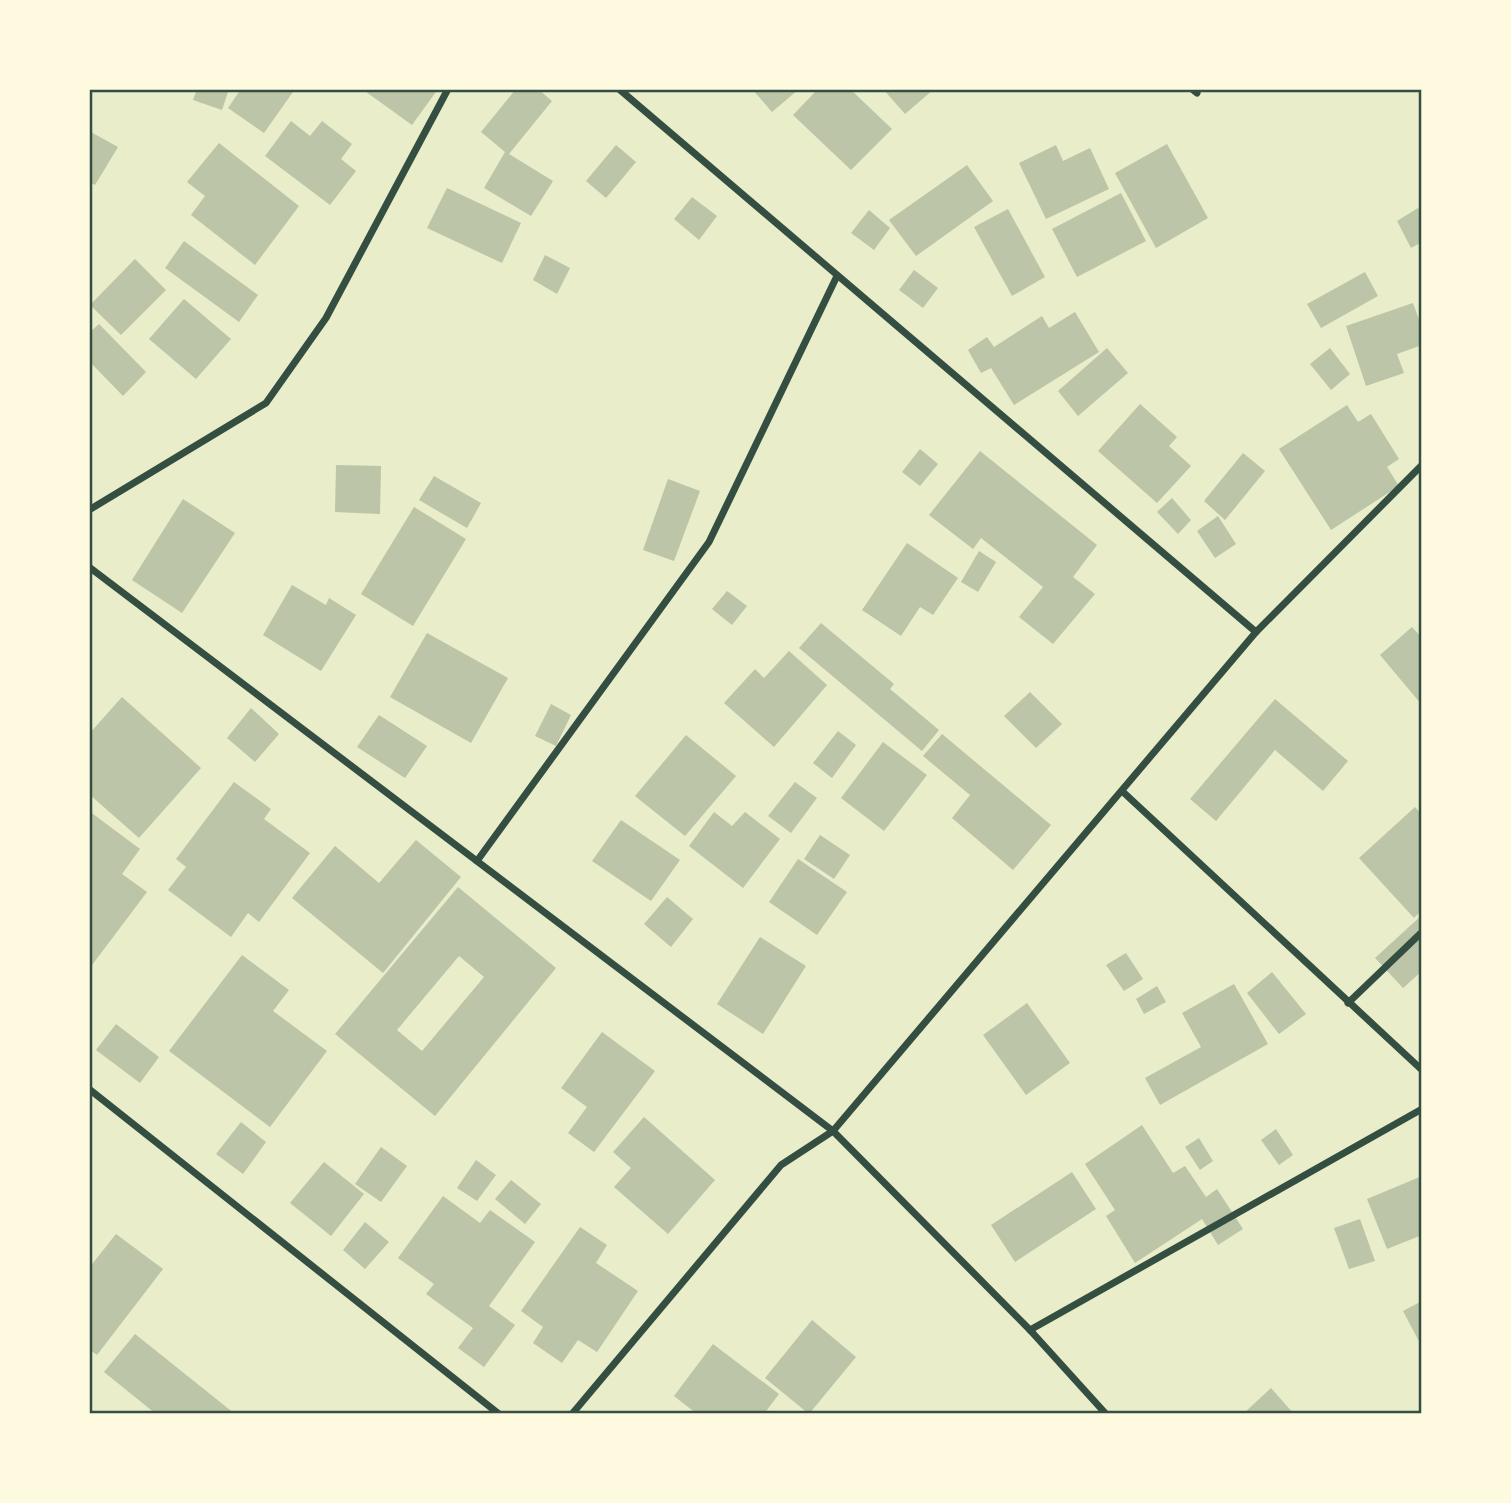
<svg xmlns="http://www.w3.org/2000/svg" width="1511" height="1503" font-family="'Golos Text',sans-serif">
<rect width="100%" height="100%" fill="#e9edc9"/>
<g fill="#bcc5a7" fill-rule="evenodd">
<polygon points="197,89 229,89 222,110 193,100"/>
<polygon points="241,89 295,89 264,133 228,108"/>
<polygon points="362,89 438,89 412,125"/>
<polygon points="516,89 538,89 552,101 509,154 553,181 531,216 484,188 505,152 481,132"/>
<polygon points="752,89 799,89 772,112"/>
<polygon points="818,89 850,89 892,129 851,170 793,115"/>
<polygon points="883,89 934,89 905,114"/>
<polygon points="291,121 310,136 322,121 352,144 341,159 356,171 330,205 265,156"/>
<polygon points="89,131 118,147 95,185 89,182"/>
<polygon points="219,143 299,206 255,265 191,215 205,196 187,182"/>
<polygon points="1167,144 1208,218 1156,248 1115,173"/>
<polygon points="616,145 636,162 606,198 586,181"/>
<polygon points="1056,145 1063,161 1090,148 1109,189 1046,219 1019,163"/>
<polygon points="967,165 993,201 916,256 889,220"/>
<polygon points="447,188 521,223 502,263 427,228"/>
<polygon points="1121,193 1146,241 1077,277 1052,229"/>
<polygon points="692,197 717,216 699,240 674,219"/>
<polygon points="1418,208 1422,215 1422,242 1411,248 1397,221"/>
<polygon points="1008,209 1045,277 1012,296 974,227"/>
<polygon points="869,210 890,228 874,250 851,233"/>
<polygon points="184,241 258,295 239,322 165,268"/>
<polygon points="545,255 570,268 557,294 533,280"/>
<polygon points="135,259 166,290 121,335 90,305"/>
<polygon points="914,270 938,288 923,308 899,290"/>
<polygon points="1365,272 1378,296 1321,328 1307,304"/>
<polygon points="184,299 231,339 196,379 149,339"/>
<polygon points="1413,303 1422,328 1422,345 1397,354 1404,373 1366,386 1346,326"/>
<polygon points="1075,312 1099,352 1014,405 991,368 981,373 968,350 987,337 994,347 1042,316 1049,328"/>
<polygon points="99,324 146,372 123,396 89,361 89,333"/>
<polygon points="1107,348 1128,373 1078,416 1058,391"/>
<polygon points="1330,348 1350,374 1331,390 1310,364"/>
<polygon points="1140,404 1177,437 1169,446 1191,466 1157,503 1098,451"/>
<polygon points="1347,405 1358,422 1371,414 1399,459 1387,467 1399,486 1331,530 1279,449"/>
<polygon points="920,449 938,464 920,486 902,472"/>
<polygon points="980,451 1097,545 1073,577 1095,594 1053,644 1019,617 1043,587 981,538 973,549 929,515"/>
<polygon points="1243,453 1265,471 1225,520 1204,501"/>
<polygon points="336,465 381,466 380,514 335,512"/>
<polygon points="434,476 481,503 467,528 419,500"/>
<polygon points="668,479 700,491 674,561 643,550"/>
<polygon points="1172,498 1191,520 1178,534 1157,512"/>
<polygon points="183,499 235,533 182,613 132,580"/>
<polygon points="414,507 466,539 413,626 361,594"/>
<polygon points="1218,516 1236,544 1215,558 1197,531"/>
<polygon points="907,543 958,578 933,615 920,607 901,636 862,610"/>
<polygon points="979,551 996,562 978,592 961,582"/>
<polygon points="292,585 326,605 329,598 356,615 321,671 263,635"/>
<polygon points="727,591 747,606 732,625 712,609"/>
<polygon points="821,623 894,684 890,689 939,730 922,751 799,648"/>
<polygon points="1412,627 1422,638 1422,705 1380,655"/>
<polygon points="427,633 508,678 471,743 390,697"/>
<polygon points="789,651 827,685 774,747 724,703 755,669 764,678"/>
<polygon points="1030,692 1062,724 1036,748 1004,716"/>
<polygon points="122,697 201,768 139,838 89,794 89,734"/>
<polygon points="1275,699 1348,761 1323,791 1275,750 1216,821 1190,799"/>
<polygon points="551,704 571,715 556,746 535,736"/>
<polygon points="251,708 279,734 255,762 227,738"/>
<polygon points="379,715 427,746 405,778 357,747"/>
<polygon points="838,731 856,745 832,778 813,763"/>
<polygon points="942,734 1051,825 1013,870 952,818 970,795 923,756"/>
<polygon points="686,735 736,776 685,836 635,796"/>
<polygon points="883,742 927,775 884,831 841,798"/>
<polygon points="234,782 271,809 264,819 310,853 259,922 248,913 231,937 168,890 186,867 176,859"/>
<polygon points="795,782 817,798 791,833 768,816"/>
<polygon points="1415,807 1422,815 1422,910 1414,918 1359,858"/>
<polygon points="89,811 140,849 122,874 147,892 89,969"/>
<polygon points="714,812 732,826 745,812 780,839 743,888 689,846"/>
<polygon points="621,820 680,860 651,901 592,861"/>
<polygon points="820,835 850,855 834,879 804,859"/>
<polygon points="416,840 461,877 383,973 292,898 335,846 379,883"/>
<polygon points="798,859 847,892 817,935 769,902"/>
<path d="M458,887L556,968L435,1116L335,1034ZM459,956L484,977L422,1051L397,1030Z"/>
<polygon points="667,897 693,919 671,947 644,924"/>
<polygon points="1422,915 1422,971 1403,988 1375,958"/>
<polygon points="760,937 806,966 763,1034 717,1004"/>
<polygon points="1126,953 1143,979 1124,991 1106,965"/>
<polygon points="242,955 289,990 273,1011 327,1051 270,1127 169,1051"/>
<polygon points="1272,972 1306,1014 1279,1034 1247,993"/>
<polygon points="1234,984 1268,1044 1160,1105 1145,1078 1201,1047 1182,1013"/>
<polygon points="1157,986 1166,1002 1144,1014 1136,999"/>
<polygon points="1027,1003 1070,1063 1026,1095 983,1035"/>
<polygon points="116,1024 159,1057 140,1083 96,1050"/>
<polygon points="602,1032 655,1071 594,1152 568,1133 587,1107 561,1088"/>
<polygon points="644,1117 715,1180 668,1234 614,1187 631,1168 613,1152"/>
<polygon points="241,1122 266,1142 243,1174 216,1154"/>
<polygon points="1142,1125 1173,1173 1185,1166 1206,1197 1217,1189 1243,1229 1218,1245 1202,1219 1135,1263 1106,1216 1115,1210 1085,1164"/>
<polygon points="1276,1129 1293,1155 1279,1165 1261,1140"/>
<polygon points="1199,1138 1213,1161 1200,1170 1185,1147"/>
<polygon points="381,1147 407,1166 381,1202 355,1184"/>
<polygon points="476,1160 496,1175 477,1201 457,1188"/>
<polygon points="324,1162 364,1194 331,1236 290,1203"/>
<polygon points="1072,1172 1096,1209 1015,1262 991,1225"/>
<polygon points="1422,1176 1422,1235 1387,1249 1367,1199"/>
<polygon points="511,1180 541,1204 525,1224 495,1199"/>
<polygon points="443,1196 480,1223 490,1210 535,1242 489,1306 515,1325 484,1367 458,1348 473,1328 426,1294 434,1284 398,1258"/>
<polygon points="1360,1219 1375,1261 1349,1269 1334,1228"/>
<polygon points="365,1222 389,1242 365,1269 343,1250"/>
<polygon points="580,1227 607,1245 596,1263 638,1291 597,1352 578,1340 562,1363 533,1343 543,1327 521,1311"/>
<polygon points="116,1234 163,1269 97,1355 89,1349 89,1268"/>
<polygon points="1422,1301 1422,1347 1403,1311"/>
<polygon points="812,1320 856,1357 809,1414 765,1378"/>
<polygon points="135,1334 235,1414 156,1414 104,1372"/>
<polygon points="713,1344 779,1394 764,1414 697,1414 674,1396"/>
<polygon points="1271,1388 1294,1414 1243,1414"/>
</g>
<g fill="none" stroke-linecap="round" stroke-linejoin="round">
<g stroke="#344e41" stroke-width="7">
<polyline points="619,89 1256,632"/>
<polyline points="1192,89 1197,93"/>
<polyline points="89,510 266,403 326,318 448,89"/>
<polyline points="89,567 833,1131 1030,1330 1106,1414"/>
<polyline points="1122,791 1422,1070"/>
<polyline points="477,861 709,542 837,276"/>
<polyline points="1348,1003 1422,932"/>
<polyline points="89,1089 499,1414"/>
<polyline points="1030,1330 1422,1109"/>
<polyline points="572,1414 781,1165 833,1131 1256,632 1422,465"/>
</g>
</g>
<rect width="1511" height="1503" fill="none" stroke="#fefae0" stroke-width="182"/>
<rect x="91" y="91" width="1329" height="1321" fill="none" stroke="#344e41" stroke-width="2.5"/>
</svg>
